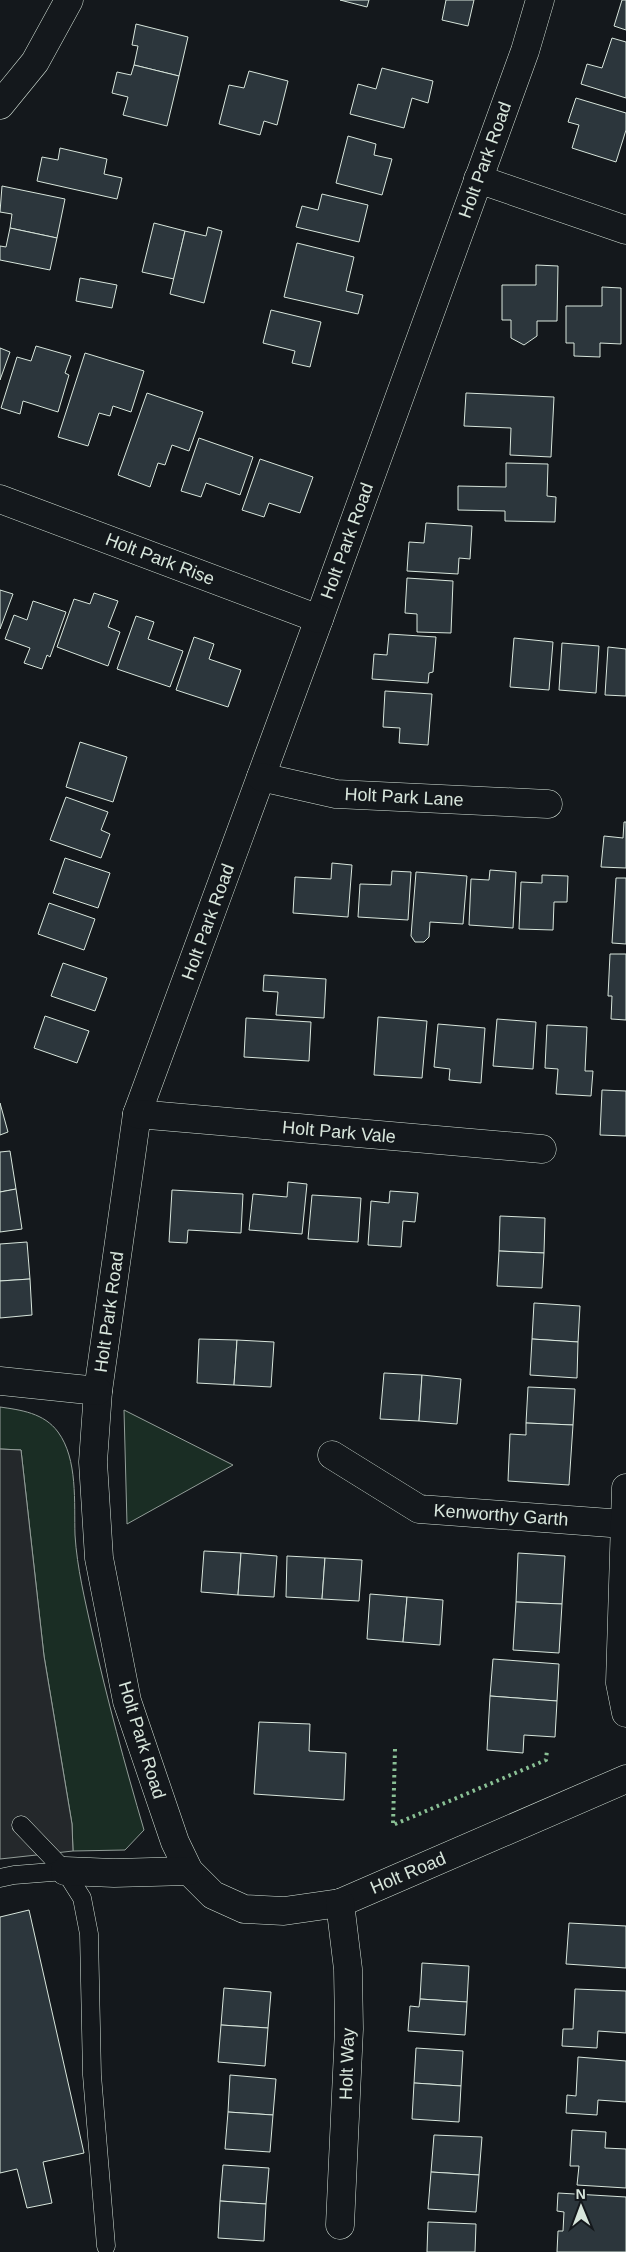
<svg xmlns="http://www.w3.org/2000/svg" width="626" height="2252" font-family="Helvetica,sans-serif">
<rect width="100%" height="100%" fill="#14181c"/>
<g fill="#1a2d24" stroke="#939e99">
<path d="M0,1407C21,1410 44,1413 58,1432C78,1459 74,1503 75,1535C77,1568 85,1600 92,1632C107,1699 125,1765 144,1830L125,1850L73,1851L72,1824L44,1656L21,1450L0,1449Z"/>
<polygon points="124,1410 233,1465 127,1524"/>
</g>
<polygon fill="#24282b" stroke="#939e99" points="0,1449 21,1450 44,1656 72,1824 73,1851 0,1859"/>
<g fill="#2c363c" stroke="#d8e6dc">
<polygon points="340,0 369,0 367,7"/>
<polygon points="446,0 474,0 468,26 442,20"/>
<polygon points="622,0 626,0 626,30 614,26"/>
<polygon points="136,24 188,37 179,76 134,65 138,46 132,45"/>
<polygon points="612,38 626,42 626,98 581,84 587,64 602,68"/>
<polygon points="134,65 179,76 167,126 123,115 128,97 112,93 117,72 131,75"/>
<polygon points="382,68 433,81 428,103 412,98 404,128 350,114 358,84 376,89"/>
<polygon points="249,71 288,81 277,125 264,121 260,135 219,124 229,85 244,88"/>
<polygon points="576,98 626,113 626,130 616,162 572,148 579,125 568,122"/>
<polygon points="348,136 376,144 374,155 392,159 382,195 336,183"/>
<polygon points="60,148 107,159 104,174 122,178 117,199 37,181 42,157 58,160"/>
<polygon points="2,186 65,199 57,238 10,228 12,214 0,212"/>
<polygon points="322,194 368,205 359,242 296,227 302,206 318,210"/>
<polygon points="154,223 185,231 174,279 142,272"/>
<polygon points="208,227 222,231 204,303 170,294 185,231 206,236"/>
<polygon points="10,228 57,238 50,270 0,260 0,246 6,247"/>
<polygon points="297,243 354,257 346,291 363,295 358,314 284,297"/>
<polygon points="536,265 558,266 557,321 537,321 537,336 524,345 511,338 511,320 502,320 502,285 536,285"/>
<polygon points="80,278 117,285 112,308 76,301"/>
<polygon points="602,287 621,288 621,344 600,343 600,357 574,356 574,343 566,343 566,306 602,306"/>
<polygon points="271,310 321,322 310,367 292,363 295,351 263,343"/>
<polygon points="36,346 71,356 65,373 69,375 58,412 23,401 20,414 1,408 17,357 31,361"/>
<polygon points="0,348 10,352 0,380"/>
<polygon points="85,353 144,371 131,412 113,406 110,416 99,413 88,446 58,437"/>
<polygon points="147,393 203,412 189,451 172,445 165,465 158,463 150,487 118,475"/>
<polygon points="466,393 554,397 551,457 510,455 511,428 464,426"/>
<polygon points="199,438 253,457 240,495 206,483 201,497 181,491"/>
<polygon points="260,459 313,477 300,513 269,503 264,517 242,510"/>
<polygon points="506,463 548,464 547,496 556,497 555,522 505,521 505,511 458,510 458,486 506,487"/>
<polygon points="426,523 472,526 470,559 459,558 458,574 407,571 409,542 424,543"/>
<polygon points="407,578 453,581 451,633 417,632 417,614 405,613"/>
<polygon points="0,590 13,594 0,629"/>
<polygon points="94,593 118,601 108,627 120,632 108,666 57,647 74,599 90,604"/>
<polygon points="33,601 66,612 50,657 47,655 42,669 24,663 30,648 5,639 14,615 27,620"/>
<polygon points="136,616 154,622 148,639 183,651 170,687 117,669"/>
<polygon points="389,634 436,637 433,672 429,673 428,683 372,679 374,654 387,655"/>
<polygon points="194,637 214,644 209,659 241,670 228,707 176,690"/>
<polygon points="514,638 553,642 549,690 510,687"/>
<polygon points="562,643 599,646 596,693 559,690"/>
<polygon points="608,647 626,649 626,696 605,695"/>
<polygon points="385,691 432,694 428,745 399,743 400,728 383,727"/>
<polygon points="80,742 127,757 113,802 66,787"/>
<polygon points="66,797 108,812 101,830 110,834 101,858 50,840"/>
<polygon points="624,822 626,822 626,868 601,867 604,836 623,838"/>
<polygon points="65,858 110,873 98,908 53,893"/>
<polygon points="332,863 352,865 348,917 293,913 295,877 331,879"/>
<polygon points="490,870 516,872 513,928 469,925 471,879 489,880"/>
<polygon points="392,871 411,872 408,920 358,917 360,884 391,885"/>
<polygon points="416,872 467,876 463,924 430,922 429,937 424,942 415,942 411,936"/>
<polygon points="542,875 568,876 567,902 554,902 553,930 519,929 521,882 542,883"/>
<polygon points="616,878 626,878 626,944 612,943"/>
<polygon points="49,903 95,919 84,950 38,934"/>
<polygon points="610,954 626,954 626,1020 611,1019 612,996 608,996"/>
<polygon points="63,963 107,978 95,1011 51,996"/>
<polygon points="264,975 326,979 324,1018 276,1015 278,992 263,991"/>
<polygon points="45,1016 89,1031 77,1063 34,1048"/>
<polygon points="378,1017 427,1021 422,1078 374,1075"/>
<polygon points="246,1018 311,1022 309,1061 244,1057"/>
<polygon points="497,1019 536,1022 533,1069 493,1066"/>
<polygon points="438,1024 485,1028 481,1083 449,1080 450,1069 434,1067"/>
<polygon points="547,1025 587,1027 585,1071 593,1071 591,1096 556,1094 558,1069 545,1068"/>
<polygon points="602,1090 626,1091 626,1136 600,1135"/>
<polygon points="0,1103 8,1132 0,1135"/>
<polygon points="10,1151 16,1189 0,1192 0,1152"/>
<polygon points="288,1182 307,1184 302,1234 249,1230 253,1194 287,1197"/>
<polygon points="16,1189 22,1229 0,1232 0,1192"/>
<polygon points="172,1190 243,1194 241,1233 188,1230 187,1243 169,1242"/>
<polygon points="390,1191 418,1193 415,1222 403,1221 401,1247 368,1245 371,1201 389,1203"/>
<polygon points="312,1195 361,1198 358,1242 308,1239"/>
<polygon points="500,1216 545,1218 544,1253 499,1251"/>
<polygon points="27,1242 30,1279 0,1281 0,1244"/>
<polygon points="499,1251 544,1253 542,1288 497,1286"/>
<polygon points="30,1279 32,1315 0,1318 0,1281"/>
<polygon points="534,1303 580,1306 578,1342 532,1339"/>
<polygon points="199,1339 237,1340 234,1385 197,1383"/>
<polygon points="532,1339 578,1342 577,1378 530,1375"/>
<polygon points="237,1340 274,1342 271,1387 234,1385"/>
<polygon points="384,1373 422,1375 419,1421 380,1419"/>
<polygon points="422,1375 461,1379 457,1424 419,1421"/>
<polygon points="528,1387 575,1389 573,1425 526,1423"/>
<polygon points="526,1423 573,1425 569,1485 508,1481 510,1434 526,1435"/>
<polygon points="204,1551 241,1553 238,1595 201,1592"/>
<polygon points="241,1553 277,1556 274,1597 238,1595"/>
<polygon points="518,1553 565,1556 562,1604 516,1602"/>
<polygon points="287,1556 325,1558 322,1599 286,1597"/>
<polygon points="325,1558 362,1560 359,1601 322,1599"/>
<polygon points="370,1594 407,1597 403,1642 367,1639"/>
<polygon points="407,1597 443,1600 440,1645 403,1642"/>
<polygon points="516,1602 562,1604 559,1653 513,1650"/>
<polygon points="493,1659 559,1664 557,1701 490,1696"/>
<polygon points="490,1696 557,1701 555,1737 524,1735 523,1753 487,1750"/>
<polygon points="259,1722 310,1724 309,1751 346,1753 344,1800 254,1794"/>
<polygon points="29,1910 84,2153 43,2162 52,2203 27,2208 17,2169 0,2173 0,1917"/>
<polygon points="569,1923 626,1926 626,1968 566,1964"/>
<polygon points="422,1963 469,1966 467,2002 420,1999"/>
<polygon points="224,1988 271,1992 268,2028 221,2025"/>
<polygon points="575,1989 626,1991 626,2033 598,2031 597,2048 562,2046 563,2029 573,2029"/>
<polygon points="420,1999 467,2002 465,2035 408,2031 410,2006 419,2007"/>
<polygon points="221,2025 268,2028 265,2066 218,2062"/>
<polygon points="416,2048 463,2051 461,2086 414,2083"/>
<polygon points="578,2057 626,2061 626,2102 598,2100 597,2115 566,2113 567,2095 576,2096"/>
<polygon points="230,2075 276,2079 273,2115 228,2112"/>
<polygon points="414,2083 461,2086 459,2122 412,2119"/>
<polygon points="228,2112 273,2115 270,2152 225,2149"/>
<polygon points="572,2130 606,2132 605,2148 626,2149 626,2188 577,2185 579,2166 570,2166"/>
<polygon points="434,2135 482,2137 479,2175 431,2172"/>
<polygon points="223,2165 269,2168 266,2204 220,2201"/>
<polygon points="431,2172 479,2175 476,2212 428,2209"/>
<polygon points="558,2193 626,2197 626,2252 557,2252 558,2231 563,2231 564,2212 557,2211"/>
<polygon points="220,2201 266,2204 264,2241 218,2238"/>
<polygon points="428,2222 476,2224 475,2252 427,2252"/>
</g>
<g fill="none" stroke-linecap="round" stroke-linejoin="round">
<g stroke="#d8e6dc" stroke-width="19">
<g id="lane">
<polyline points="21,1825 65,1871 82,1898 89,1934 92,2075 106,2246"/>
<polyline points="0,1878 14,1875 65,1871"/>
</g>
</g>
<g stroke="#d8e6dc" stroke-width="29">
<g id="street">
<polyline points="540,0 525,51 319,619 137,1114 98,1391 93,1462 99,1558 127,1701 175,1842 189,1871 213,1895 244,1909 284,1911 340,1903 626,1779"/>
<polyline points="0,105 35,62 69,0"/>
<polyline points="478,179 626,230"/>
<polyline points="0,499 319,619"/>
<polyline points="261,777 336,794 548,804"/>
<polyline points="137,1114 542,1149"/>
<polyline points="0,1381 98,1391"/>
<polyline points="332,1455 419,1509 624,1524"/>
<polyline points="626,1488 620,1683 626,1713"/>
<polyline points="65,1871 114,1873 189,1871"/>
<polyline points="340,2225 349,2029 348,1969 340,1903"/>
</g>
</g>
<use href="#lane" stroke="#14181c" stroke-width="18"/>
<use href="#street" stroke="#14181c" stroke-width="28"/>
<polyline stroke="#8ac095" stroke-width="4" stroke-dasharray="2.5 4" stroke-linecap="butt" points="395,1749 393,1825 546,1760 547,1750"/>
</g>
<g text-anchor="middle" stroke-width="4" stroke-linejoin="round" paint-order="stroke">
<g font-size="18" fill="#d8e6dc" stroke="#14181c">
<text transform="translate(485 160) rotate(-70)" y="6">Holt Park Road</text>
<text transform="translate(347 541) rotate(-70)" y="6">Holt Park Road</text>
<text transform="translate(160 559) rotate(21)" y="6">Holt Park Rise</text>
<text transform="translate(404 797) rotate(3)" y="6">Holt Park Lane</text>
<text transform="translate(208 922) rotate(-70)" y="6">Holt Park Road</text>
<text transform="translate(339 1132) rotate(5)" y="6">Holt Park Vale</text>
<text transform="translate(109 1312) rotate(-82)" y="6">Holt Park Road</text>
<text transform="translate(501 1515) rotate(4)" y="6">Kenworthy Garth</text>
<text transform="translate(142 1740) rotate(73)" y="6">Holt Park Road</text>
<text transform="translate(408 1873) rotate(-23)" y="6">Holt Road</text>
<text transform="translate(347 2064) rotate(-88)" y="6">Holt Way</text>
</g>
</g>
<g transform="translate(581 2207) rotate(359)" stroke="#14181c" stroke-width="4" paint-order="stroke">
<path d="M0-4L9 19L0 12L-9 19Z" fill="#d8e6dc"/>
<text y="-8" font-size="14" font-weight="bold" text-anchor="middle" fill="#d8e6dc">N</text>
</g>
</svg>
